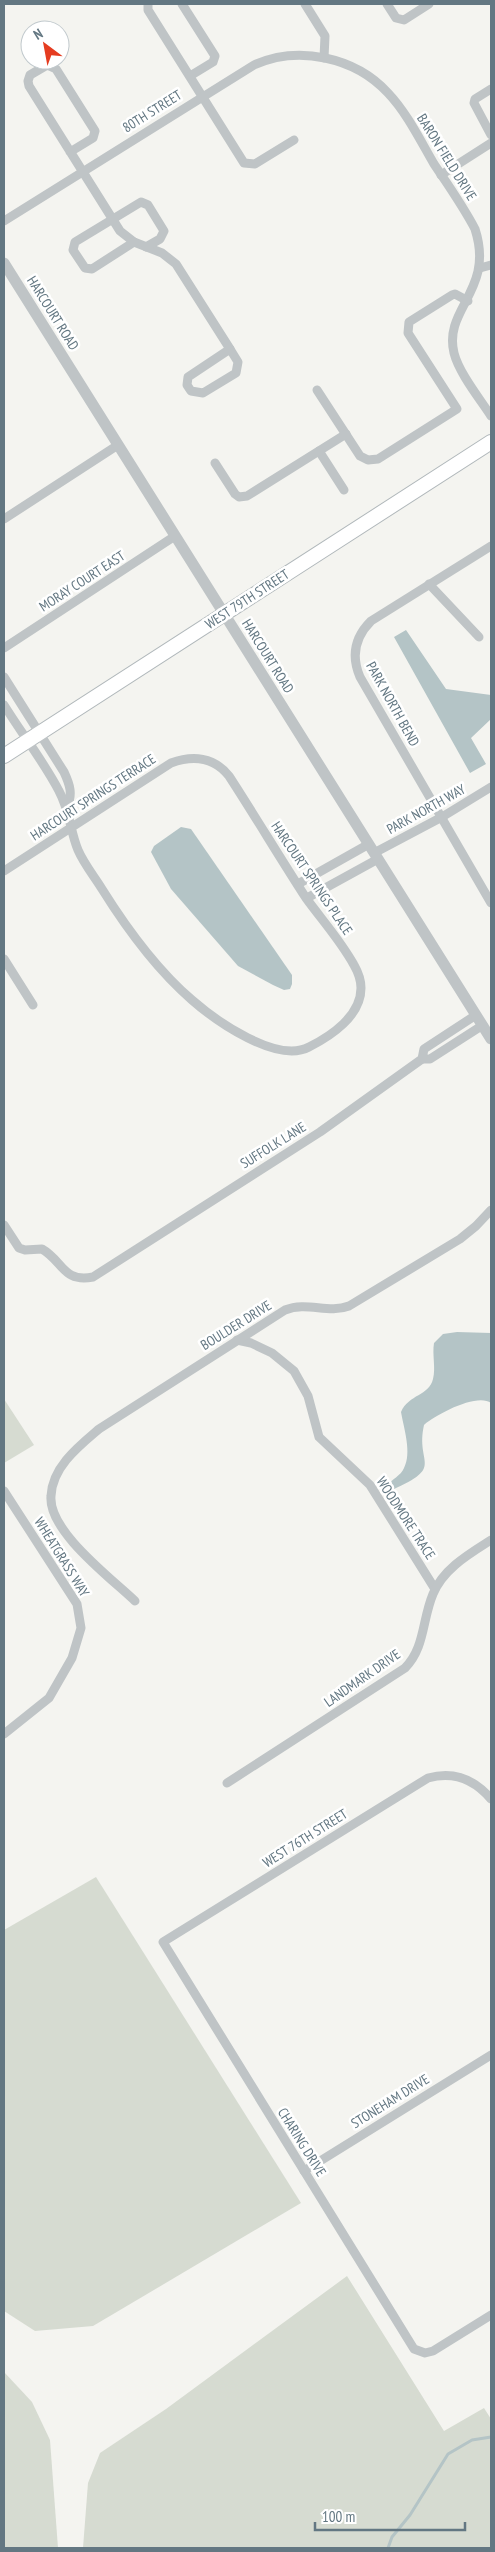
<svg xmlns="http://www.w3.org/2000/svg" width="495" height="2552" font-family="'PT Sans Narrow',sans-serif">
<rect width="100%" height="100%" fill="#f4f4f0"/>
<g fill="#d6dbd1">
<polygon points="4,1399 34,1445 4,1463"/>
<polygon points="96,1877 301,2203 93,2326 35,2331 4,2311 4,1930"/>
<polygon points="347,2276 444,2431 484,2408 491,2419 491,2548 83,2548 88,2483 100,2453 166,2409"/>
<polygon points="4,2372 32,2402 50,2440 58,2548 4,2548"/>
</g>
<g fill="#b4c4c6">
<polygon points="406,630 446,689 491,695 491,719 471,738 486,764 470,773 394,637"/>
<polygon points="181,827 191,829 292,975 292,984 290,989 284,990 273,985 238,966 171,889 151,852 154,846"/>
<path d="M457,1332L491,1333V1403C477,1393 437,1414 424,1425C415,1465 446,1466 392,1490L388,1486C391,1479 401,1476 404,1468C412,1453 404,1429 401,1412C409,1394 429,1396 433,1379C436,1368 432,1355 434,1343L443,1334Z"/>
</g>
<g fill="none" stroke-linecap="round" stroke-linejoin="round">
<polyline stroke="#b4c4c6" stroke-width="3" points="388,2548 392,2537 410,2515 448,2454 472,2440 491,2437"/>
<g stroke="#b1b8bb" stroke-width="16">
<polyline id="secondary" points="4,756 491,442"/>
</g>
<g stroke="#bfc4c6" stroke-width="9">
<polyline points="148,4 148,10 244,163 255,164 294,140"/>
<polyline points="182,4 215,56 213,62 190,76"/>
<polyline points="305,4 325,36 324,58"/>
<polyline points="387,4 396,18 404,20 429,4"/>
<polyline points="491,89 475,99 474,103 491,135"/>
<polyline points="70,152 93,138 95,131 56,69 47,65 30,75 28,81 29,86 120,231 134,242 162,253 176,264 230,349"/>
<polyline points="441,175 491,143"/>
<path d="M4,221L254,65C298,45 355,57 388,93C407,113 420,140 434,164C448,185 463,206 475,229C495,291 443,308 454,353C459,373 480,399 491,416"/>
<polyline points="134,242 92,269 85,268 73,250 75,242 141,202 148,205 164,231 160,239 146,247"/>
<polyline points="480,268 491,265"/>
<polygon points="230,349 238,362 236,373 203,393 191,391 187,385 188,377"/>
<polyline points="317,390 360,456 368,460 378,459 457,409 408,333 409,322 452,295 455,294 468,301"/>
<polyline points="319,451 344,490"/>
<polyline points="215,463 235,494 239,497 247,496 346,434"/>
<polyline points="4,519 118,445"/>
<path d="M491,546L371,621C355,637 351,656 360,677L491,903"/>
<polyline points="429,584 479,637"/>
<polyline points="4,648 175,536"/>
<path d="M4,677L64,772C70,785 73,794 67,807"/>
<path d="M4,705C22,734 44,762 59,791C70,811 70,831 78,850C84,864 94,876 102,889C127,929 156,969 192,1000C216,1021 277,1064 309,1047C331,1036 361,1016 361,988C361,980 358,972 354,965C341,941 322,920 306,898C280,858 255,816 229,776C214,757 193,755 171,763L4,871"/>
<polyline points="374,853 442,817 491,787"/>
<polyline points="298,884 369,844"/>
<polyline points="307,898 378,859"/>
<polyline points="4,959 33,1005"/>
<polyline points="422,1059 430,1059 483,1025"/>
<path d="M4,1225L19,1248L25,1250L42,1249C63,1261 63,1283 93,1277L320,1132L422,1059L424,1049L476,1015"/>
<polyline points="237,1340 251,1343 272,1353 294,1371 308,1396 319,1437 370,1485 435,1589"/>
<polyline points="4,1491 77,1604 81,1628 72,1658 49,1698 4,1734"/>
<path d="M135,1601C111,1578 48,1531 51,1496C52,1467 79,1446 99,1429L285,1310C307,1301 328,1314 349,1306L460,1239L476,1226L491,1210"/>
<path d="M227,1783L405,1668C425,1648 422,1620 433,1594C443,1569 469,1554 491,1540"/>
<path d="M491,1799C474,1779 453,1771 428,1778L163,1942L414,2349L425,2353L433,2351L491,2315"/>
<polyline points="304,2171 491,2055"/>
</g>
<polyline stroke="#bfc4c6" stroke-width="11" points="4,263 491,1039"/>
<use href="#secondary" stroke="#fff" stroke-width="14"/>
</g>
<g text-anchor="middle" stroke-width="5" stroke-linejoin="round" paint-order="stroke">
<g font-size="14" fill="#637782" stroke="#fff">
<text transform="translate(152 111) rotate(-32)" y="5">80TH STREET</text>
<text transform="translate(447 157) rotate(58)" y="5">BARON FIELD DRIVE</text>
<text transform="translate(53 313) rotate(58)" y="5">HARCOURT ROAD</text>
<text transform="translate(82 581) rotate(-33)" y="5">MORAY COURT EAST</text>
<text transform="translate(247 599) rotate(-33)" y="5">WEST 79TH STREET</text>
<text transform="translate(268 656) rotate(58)" y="5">HARCOURT ROAD</text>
<text transform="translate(393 704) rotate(61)" y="5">PARK NORTH BEND</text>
<text transform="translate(93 797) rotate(-33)" y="5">HARCOURT SPRINGS TERRACE</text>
<text transform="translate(426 809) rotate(-29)" y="5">PARK NORTH WAY</text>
<text transform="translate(312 878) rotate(56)" y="5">HARCOURT SPRINGS PLACE</text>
<text transform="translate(273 1145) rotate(-32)" y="5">SUFFOLK LANE</text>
<text transform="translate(236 1325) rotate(-32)" y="5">BOULDER DRIVE</text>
<text transform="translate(406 1518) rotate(57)" y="5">WOODMORE TRACE</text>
<text transform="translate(62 1557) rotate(58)" y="5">WHEATGRASS WAY</text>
<text transform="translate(362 1678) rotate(-35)" y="5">LANDMARK DRIVE</text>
<text transform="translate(305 1838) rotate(-32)" y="5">WEST 76TH STREET</text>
<text transform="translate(390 2101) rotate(-32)" y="5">STONEHAM DRIVE</text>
<text transform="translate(302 2142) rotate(58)" y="5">CHARING DRIVE</text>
</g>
</g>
<rect width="495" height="2552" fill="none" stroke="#637782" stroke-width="10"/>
<g transform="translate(45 45) rotate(328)"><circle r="24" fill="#ffffff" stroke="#c1c9cd"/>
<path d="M0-4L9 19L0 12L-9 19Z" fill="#e53c20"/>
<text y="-8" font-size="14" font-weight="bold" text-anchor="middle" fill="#637782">N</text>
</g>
<path d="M315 2522v8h150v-8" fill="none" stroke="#637782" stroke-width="2.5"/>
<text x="322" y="2522" font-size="15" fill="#637782" stroke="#ffffff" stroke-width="4" paint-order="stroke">100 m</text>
</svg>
